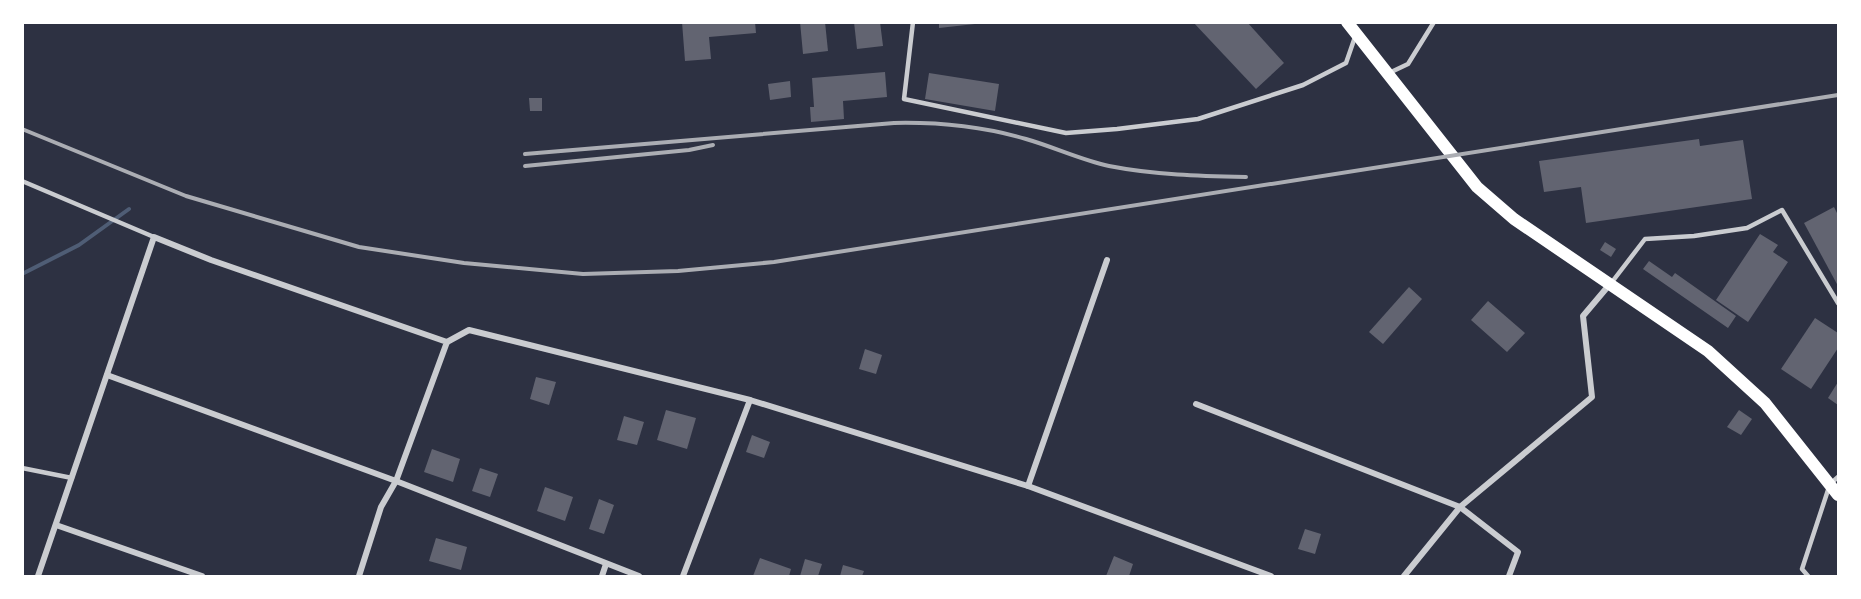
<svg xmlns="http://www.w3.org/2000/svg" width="1861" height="599" font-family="'Libre Baskerville',serif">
<rect width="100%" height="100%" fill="#2d3142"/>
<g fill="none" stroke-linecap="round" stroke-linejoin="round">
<polyline stroke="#4f5d75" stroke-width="4" points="22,274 79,245 129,209"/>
</g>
<g fill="#626471">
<polygon points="682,22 755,22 756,33 709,37 711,59 685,61"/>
<polygon points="800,22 825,22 828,51 803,54"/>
<polygon points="854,22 880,22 883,46 857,49"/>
<polygon points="939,22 975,22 975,24 939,28"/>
<polygon points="1193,22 1247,22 1284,63 1256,89"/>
<polygon points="885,72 887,97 843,101 844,119 811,122 810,107 814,107 812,78"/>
<polygon points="929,73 999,84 995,111 925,99"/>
<polygon points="790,81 791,97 770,100 768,84"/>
<polygon points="529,98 542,98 542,111 530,111"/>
<polygon points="1699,139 1700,146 1743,140 1752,199 1586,223 1581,187 1544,192 1539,161"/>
<polygon points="1834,207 1838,215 1838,286 1804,223"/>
<polygon points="1760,234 1778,245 1773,252 1788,262 1748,322 1716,300"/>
<polygon points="1605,242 1616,249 1611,257 1600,250"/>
<polygon points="1649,261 1672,277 1675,273 1736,316 1728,328 1643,269"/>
<polygon points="1409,287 1422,299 1383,344 1369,332"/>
<polygon points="1488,301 1525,333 1507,352 1471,320"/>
<polygon points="1815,318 1838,333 1838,348 1811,389 1781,369"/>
<polygon points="865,349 882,355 876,374 859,369"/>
<polygon points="536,377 556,382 549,405 530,399"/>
<polygon points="1838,382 1838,405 1828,398"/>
<polygon points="666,410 696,418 687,449 657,440"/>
<polygon points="1739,410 1752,419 1741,435 1727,427"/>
<polygon points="624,416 644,422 637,445 617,440"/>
<polygon points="752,435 770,442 764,458 746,452"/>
<polygon points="432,449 460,459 453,482 424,472"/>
<polygon points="480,468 498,474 490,497 472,491"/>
<polygon points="545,487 573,497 565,521 537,511"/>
<polygon points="599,499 614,505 604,534 589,529"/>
<polygon points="1305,529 1321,534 1315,554 1298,549"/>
<polygon points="436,538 467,547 461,570 429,561"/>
<polygon points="1114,556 1133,564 1129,576 1106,576"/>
<polygon points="760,558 791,569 789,576 753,576"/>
<polygon points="805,559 822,564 818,576 800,576"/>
<polygon points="843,565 864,571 862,576 840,576"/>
</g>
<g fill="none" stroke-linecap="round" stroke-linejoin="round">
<g stroke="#caccd0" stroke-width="4.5">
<polyline points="913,22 904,99 1066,133 1117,129 1198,119 1303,85 1346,63 1355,37"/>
<polyline points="1389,73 1408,64 1434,22"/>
<polyline points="22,181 154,237"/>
<polyline points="1612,282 1645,239 1694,236 1747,228 1782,210 1838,303"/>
<polyline points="22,468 72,478"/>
<polyline points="1808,576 1802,569 1830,484 1838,477"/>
</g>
<g stroke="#caccd0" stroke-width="6">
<polyline points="447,342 469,330 750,400 683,576"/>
<polyline points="107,375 396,481 639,576"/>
<polyline points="750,400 1028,486 1271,576"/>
<polyline points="1196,404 1460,507 1518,552 1509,576"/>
<polyline points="1028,486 1107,260"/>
<polyline points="56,525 202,576"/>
<polyline points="38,576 154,237 211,260 447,342 396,481 381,507 359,576"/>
<polyline points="602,576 606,564"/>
<polyline points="1404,576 1460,507 1592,397 1583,316 1610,284"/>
</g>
<polyline stroke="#fff" stroke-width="12" points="1347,22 1477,187 1514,219 1708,351 1765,403 1838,495"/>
<g stroke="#abadb3" stroke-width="4">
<polyline points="22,129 186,196 359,247 464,263 583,274 678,271 774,262 1838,95"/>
<path d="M525,154L894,123C940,122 981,126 1026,139C1054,147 1081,160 1109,166C1155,175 1200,176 1246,177"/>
<polyline points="525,166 689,150 713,145"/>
</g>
</g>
<rect width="1861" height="599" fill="none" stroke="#ffffff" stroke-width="48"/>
</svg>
